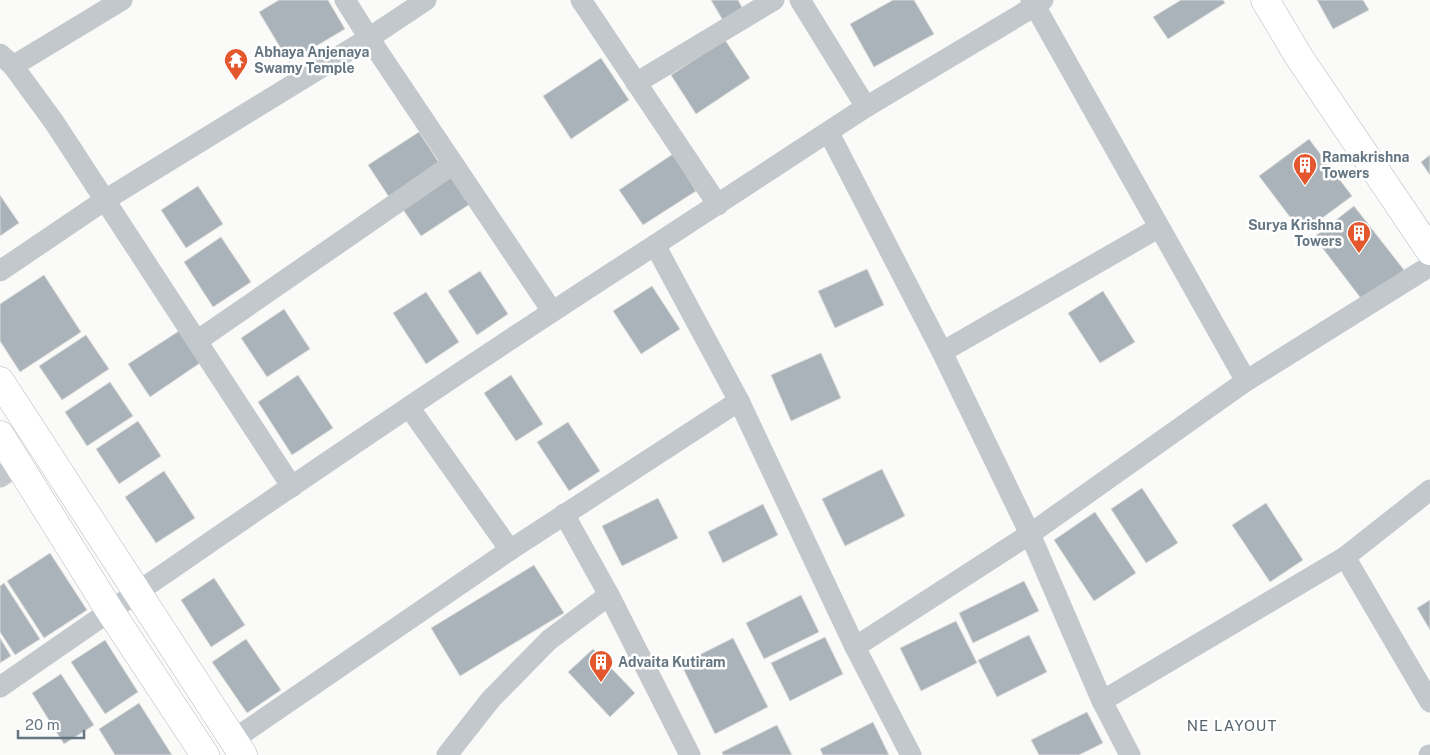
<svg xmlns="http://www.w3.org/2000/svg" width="1430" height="755" font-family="'Public Sans',sans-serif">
<rect width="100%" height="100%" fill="#fafaf8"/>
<g fill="#aab3b9" stroke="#dcdcda">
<polygon points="279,0 328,0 345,29 289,62 259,12"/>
<polygon points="711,0 738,0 745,13 725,24"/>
<polygon points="893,0 914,0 934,34 874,67 850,24"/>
<polygon points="1181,0 1223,0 1225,3 1168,39 1153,17"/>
<polygon points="1317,0 1363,0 1369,10 1333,29"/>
<polygon points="725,40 750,78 696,114 671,75"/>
<polygon points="601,58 629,100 571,139 543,96"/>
<polygon points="419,132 440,164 389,197 368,165"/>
<polygon points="1309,139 1352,196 1302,233 1259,176"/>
<polygon points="673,154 696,191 643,225 619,190"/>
<polygon points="1430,155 1430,175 1421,162"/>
<polygon points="452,171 473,202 421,236 400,205"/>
<polygon points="198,186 223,224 186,248 161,210"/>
<polygon points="0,195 19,223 0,236"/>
<polygon points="1354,206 1404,270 1363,301 1314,237"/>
<polygon points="221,237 251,282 213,307 184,262"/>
<polygon points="867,269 884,305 835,328 818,291"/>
<polygon points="480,271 508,314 477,335 448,291"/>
<polygon points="44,275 81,332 20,372 0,341 0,304"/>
<polygon points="652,286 680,329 641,354 613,311"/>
<polygon points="1103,291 1135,342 1100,363 1068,313"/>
<polygon points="426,292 459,342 426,364 393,313"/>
<polygon points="284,309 310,349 267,377 241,338"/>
<polygon points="179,331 200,363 150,397 128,364"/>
<polygon points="86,335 109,369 62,400 39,366"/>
<polygon points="821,353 841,398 791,421 771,375"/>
<polygon points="298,375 333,428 292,455 258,402"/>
<polygon points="511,375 543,424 516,441 484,393"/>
<polygon points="110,382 133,416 87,446 65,412"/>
<polygon points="138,421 161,456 119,484 96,449"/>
<polygon points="568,422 600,471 569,491 537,442"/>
<polygon points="882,469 905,516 845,546 822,499"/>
<polygon points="164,471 195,518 156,543 125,497"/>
<polygon points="1142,488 1178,543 1146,563 1111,509"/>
<polygon points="658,498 678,538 622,566 602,526"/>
<polygon points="1266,503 1303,560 1270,582 1232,525"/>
<polygon points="763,504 778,535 723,563 708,532"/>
<polygon points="1095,512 1136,573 1094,601 1054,540"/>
<polygon points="50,553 87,610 44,638 7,581"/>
<polygon points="534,565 564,613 460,676 431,628"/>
<polygon points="214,578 245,625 211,647 181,600"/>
<polygon points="1024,581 1039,611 973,643 959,613"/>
<polygon points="4,583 40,639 15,655 0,632 0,586"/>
<polygon points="801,595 819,632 764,659 746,623"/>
<polygon points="1430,600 1430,630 1417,608"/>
<polygon points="956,621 977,663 921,691 900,648"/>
<polygon points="1029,635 1047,672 997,697 978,660"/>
<polygon points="825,637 843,674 790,701 771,663"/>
<polygon points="0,638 11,656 0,663"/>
<polygon points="733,638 768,707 715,734 681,664"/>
<polygon points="246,639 281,690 247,713 212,662"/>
<polygon points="105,640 138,692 105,714 71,662"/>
<polygon points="593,649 635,693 610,717 568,672"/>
<polygon points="61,674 94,725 64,744 32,693"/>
<polygon points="139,703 172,755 115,755 99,729"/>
<polygon points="1087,712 1103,743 1079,755 1039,755 1031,740"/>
<polygon points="873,722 889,755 823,755 820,749"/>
<polygon points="777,725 792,755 723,755 722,752"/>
</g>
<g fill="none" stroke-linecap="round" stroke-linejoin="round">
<g stroke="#b3babf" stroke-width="29">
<g id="secondary">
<polyline points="1265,0 1299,57 1430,251"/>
<polyline points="0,381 243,755"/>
<polyline points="0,435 110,611 205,755"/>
</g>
</g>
<g stroke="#c3c8cc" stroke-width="21">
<polyline points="345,0 369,38 552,311"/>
<polyline points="581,0 718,205"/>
<polyline points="1043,0 1035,6 1246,381"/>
<polyline points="0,54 13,66 54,122 292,487"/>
<polyline points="13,66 122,0"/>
<polyline points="636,83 774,0"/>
<polyline points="866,107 1035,6 1031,0"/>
<polyline points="829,133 942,352 1030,534 1102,701 1130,755"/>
<polyline points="655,245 866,107 800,0"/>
<polyline points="0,271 105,200 369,38 426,0"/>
<polyline points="197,341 453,164"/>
<polyline points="942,352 1158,228"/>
<polyline points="739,401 855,647 911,755"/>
<polyline points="409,407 510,550"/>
<polyline points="0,477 19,464"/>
<polyline points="564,514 609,595 690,755"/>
<polyline points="1345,557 1430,702"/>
<polyline points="855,647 1030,534 1246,381 1430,266"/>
<path d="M0,687C217,537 434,387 655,245L739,401L510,550L233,740"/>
<polyline points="1102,701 1345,557 1430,490"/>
<polyline points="447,755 491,699 549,640 609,595"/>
<polyline points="1429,755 1430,755"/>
</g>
<use href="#secondary" stroke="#fff" stroke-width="28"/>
</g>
<defs>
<g id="temple-pin" transform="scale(1.25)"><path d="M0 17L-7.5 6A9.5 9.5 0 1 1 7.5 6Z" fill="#e4572e" stroke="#fff"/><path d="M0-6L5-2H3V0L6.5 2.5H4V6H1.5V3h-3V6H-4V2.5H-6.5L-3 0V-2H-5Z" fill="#fff"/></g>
<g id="building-pin" transform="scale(1.25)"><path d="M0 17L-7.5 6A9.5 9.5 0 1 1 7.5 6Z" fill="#e4572e" stroke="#fff"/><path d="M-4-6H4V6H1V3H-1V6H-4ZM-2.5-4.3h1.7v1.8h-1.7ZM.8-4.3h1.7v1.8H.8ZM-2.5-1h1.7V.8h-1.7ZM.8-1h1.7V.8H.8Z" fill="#fff"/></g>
</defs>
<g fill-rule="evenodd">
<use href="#temple-pin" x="236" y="60"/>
<use href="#building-pin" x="1305" y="165"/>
<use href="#building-pin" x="1359" y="233"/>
<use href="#building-pin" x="601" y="662"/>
</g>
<g text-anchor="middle" stroke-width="5" stroke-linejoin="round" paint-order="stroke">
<g font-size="14" font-weight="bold" fill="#657683" stroke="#fff" text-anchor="start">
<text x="254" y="57">Abhaya Anjenaya<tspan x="254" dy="16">Swamy Temple</tspan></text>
<text x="1322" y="162">Ramakrishna<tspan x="1322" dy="16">Towers</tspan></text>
<text x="1342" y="230" text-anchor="end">Surya Krishna<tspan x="1342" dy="16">Towers</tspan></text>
<text x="618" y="667">Advaita Kutiram</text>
</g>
<g font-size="15" letter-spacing="1" fill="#57646e" stroke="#fff">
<text x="1232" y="731">NE LAYOUT</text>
</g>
</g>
<path d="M18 730v8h66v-8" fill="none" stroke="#657683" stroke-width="2.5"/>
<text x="25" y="730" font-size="15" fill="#657683" stroke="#ffffff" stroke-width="4" paint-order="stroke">20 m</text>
</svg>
